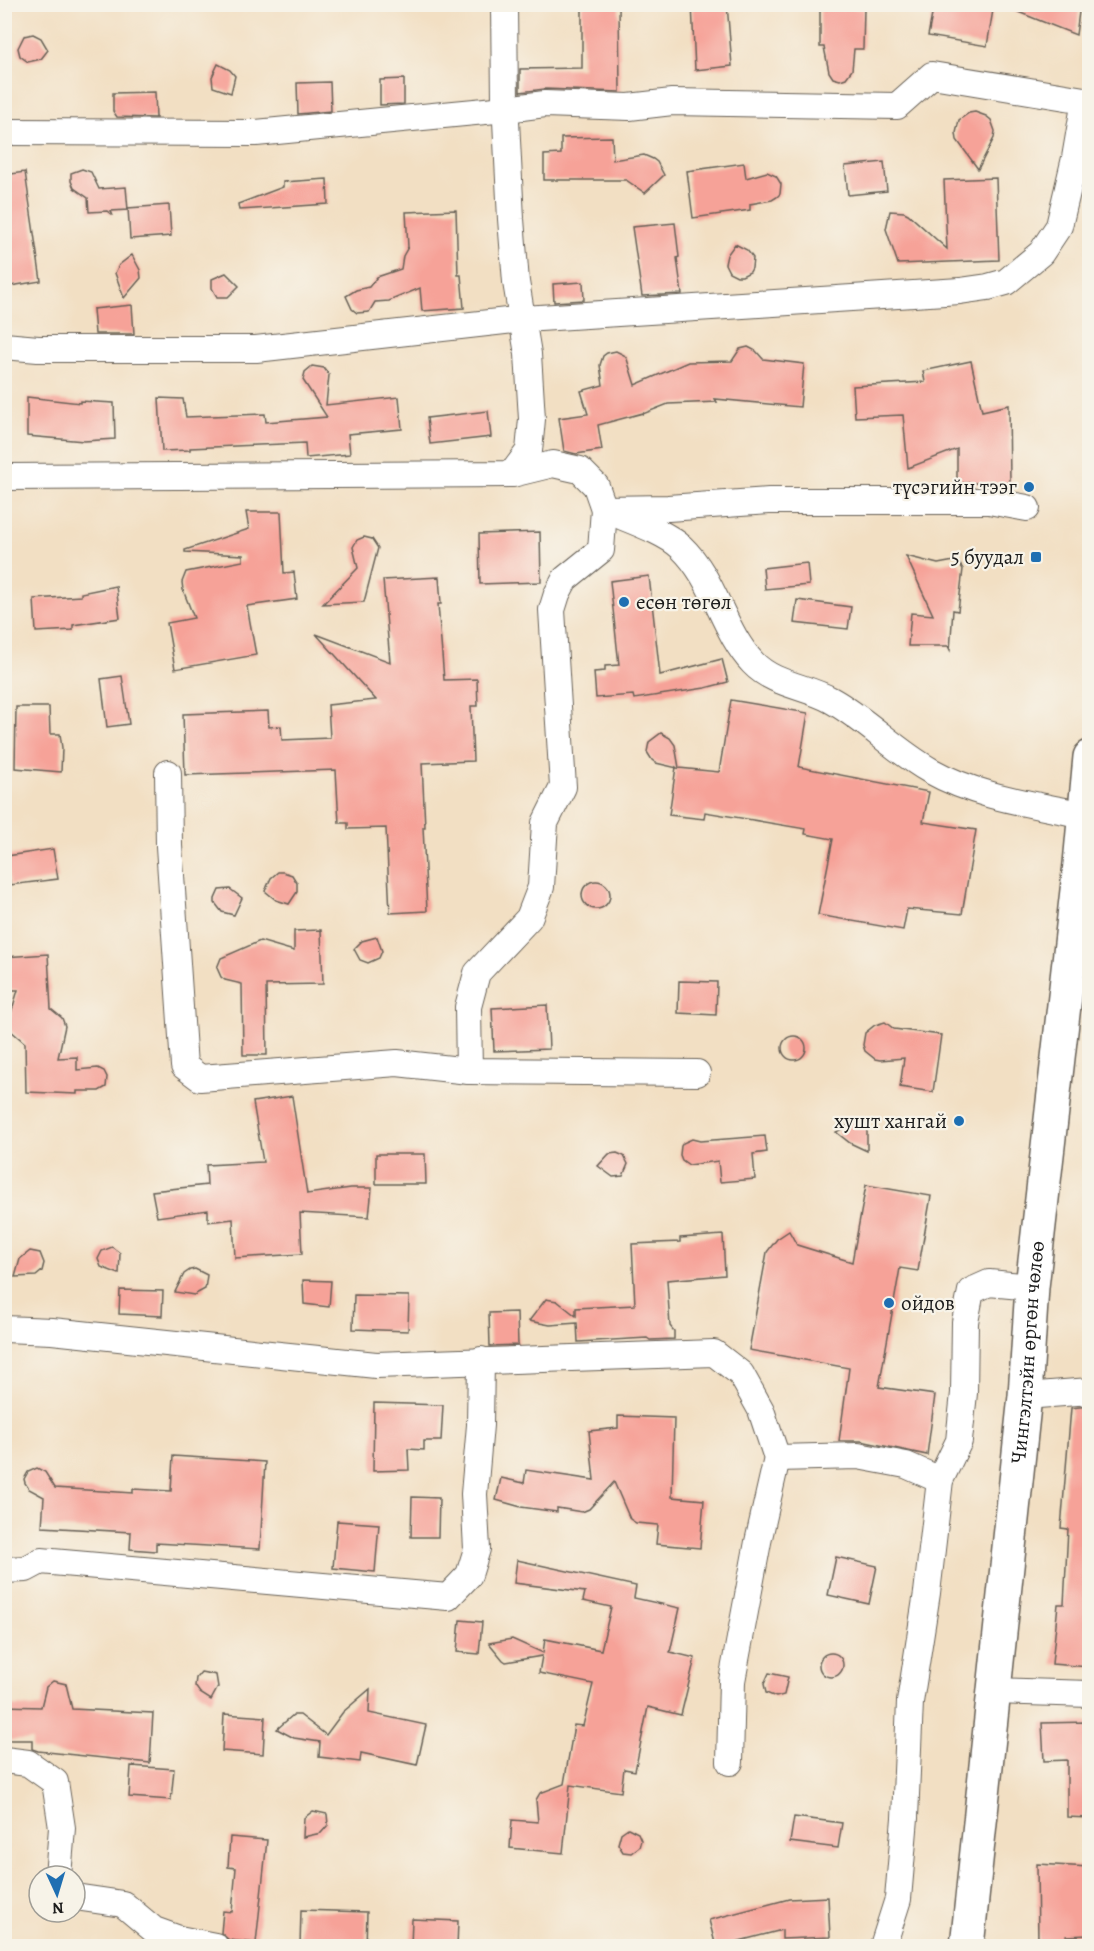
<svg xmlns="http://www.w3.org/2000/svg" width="1094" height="1951" font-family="Alegreya,serif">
<rect width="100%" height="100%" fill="#f7f3e8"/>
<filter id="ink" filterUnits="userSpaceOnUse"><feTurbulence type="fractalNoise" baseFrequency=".0167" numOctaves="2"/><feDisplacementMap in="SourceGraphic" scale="12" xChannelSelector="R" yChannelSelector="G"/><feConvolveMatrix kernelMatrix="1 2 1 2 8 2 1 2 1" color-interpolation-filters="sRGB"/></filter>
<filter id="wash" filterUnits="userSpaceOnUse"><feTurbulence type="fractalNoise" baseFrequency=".008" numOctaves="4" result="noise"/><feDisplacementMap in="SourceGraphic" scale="24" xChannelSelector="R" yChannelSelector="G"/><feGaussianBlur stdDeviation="1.35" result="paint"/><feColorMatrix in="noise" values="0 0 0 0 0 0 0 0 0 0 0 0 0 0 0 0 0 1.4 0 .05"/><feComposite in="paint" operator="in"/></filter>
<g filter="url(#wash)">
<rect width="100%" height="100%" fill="#f2dfc3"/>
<g id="blocks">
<g fill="#f6a298">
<polygon points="582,4 619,4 620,92 545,89 520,92 520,69 582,68"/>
<polygon points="692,4 727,4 732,66 695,70"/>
<polygon points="934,4 994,4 987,46 928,36"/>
<polygon points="1003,4 1080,4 1076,35 1003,6"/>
<polygon points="820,7 864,9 863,49 854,49 852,70 846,78 840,80 833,78 829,72 824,47 820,47"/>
<polygon points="33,34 41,38 48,50 41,59 28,62 20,56 18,48 24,36"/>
<polygon points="218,64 230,70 235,76 231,93 213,87 212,77"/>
<polygon points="404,79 404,104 380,105 380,80"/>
<polygon points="330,82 331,111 298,114 297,83"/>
<polygon points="155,92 156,118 117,117 113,111 113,93"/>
<polygon points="975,112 986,116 991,120 995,131 994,138 978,169 957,140 956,133 959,120 969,113"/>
<polygon points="612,137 613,160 644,155 653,159 657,162 664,175 645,193 626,180 544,180 544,155 561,154 561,138"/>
<polygon points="884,162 887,191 848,195 845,166"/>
<polygon points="744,163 746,178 767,172 776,176 781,184 780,194 777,197 772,200 750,204 750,210 693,218 687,171"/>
<polygon points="82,169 91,172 99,189 126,187 128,210 111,211 113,216 107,211 89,212 88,198 74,188 71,181 71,173"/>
<polygon points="25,172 41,281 4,287 4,175"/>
<polygon points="996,178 999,260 898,264 886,229 890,211 904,212 908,214 947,249 944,180"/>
<polygon points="327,179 328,204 239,210 238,204 283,187 283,182"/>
<polygon points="169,205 171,236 130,239 128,208"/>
<polygon points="456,210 458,275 461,275 464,308 422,311 420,288 389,301 375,302 369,312 357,313 352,309 346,296 356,290 369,287 377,277 401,269 403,256 408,247 406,212"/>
<polygon points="675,223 679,257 677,258 682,294 642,296 632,227"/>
<polygon points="735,244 747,250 753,258 752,268 750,272 742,276 737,276 729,272 725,264 727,255"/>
<polygon points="132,255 140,270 141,278 124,298 115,273 119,265"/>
<polygon points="226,273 239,286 228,297 217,297 212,288 212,279"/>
<polygon points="583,282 584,300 554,302 553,284"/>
<polygon points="132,305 134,334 95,334 93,309"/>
<polygon points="748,347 756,351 763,359 804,364 800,407 715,399 717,402 668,404 643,414 643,413 598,425 602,450 576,454 564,451 559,418 588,414 581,391 603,385 600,365 603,356 607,353 616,351 624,355 627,359 635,385 688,362 732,361 740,349"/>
<polygon points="971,361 982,411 1009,405 1010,483 957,483 957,449 908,468 903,415 855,417 853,386 925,382 923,371"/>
<polygon points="312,366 324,368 329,375 326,405 399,397 402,429 348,434 350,454 306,458 305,443 190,448 190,450 162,451 159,398 183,399 186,417 265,414 266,422 327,417 303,380 305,372"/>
<polygon points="27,397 80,403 80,401 114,403 115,439 84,441 27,436"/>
<polygon points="488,411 491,437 430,444 427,418"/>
<polygon points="246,512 281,512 284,573 294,572 297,599 247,606 256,655 175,669 167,623 194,618 183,590 182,582 186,572 243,561 243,555 185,552 185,550 249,529"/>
<polygon points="540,532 541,582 480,584 479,534"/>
<polygon points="364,537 372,539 378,548 364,602 323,604 358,568 353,547 357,540"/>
<polygon points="906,556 938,564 954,561 958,562 963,569 958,611 953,610 950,650 948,646 908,646 911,613 933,615"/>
<polygon points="807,563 809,585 765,589 763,568"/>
<polygon points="649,576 660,675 722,659 728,682 705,688 634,699 633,695 596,698 594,672 605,671 605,666 619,665 610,581"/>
<polygon points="439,577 441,604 438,604 444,680 477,679 478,706 471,706 473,761 422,763 425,827 423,827 427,911 390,913 386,828 348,829 348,823 339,823 336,770 185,775 183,714 268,711 269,727 281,726 282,740 330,738 328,705 376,700 316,634 390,662 383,580"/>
<polygon points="116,586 120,618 73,625 73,630 36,632 34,599 81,596 81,593"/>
<polygon points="797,600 851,607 848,629 794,623"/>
<polygon points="122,676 129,724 107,727 101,679"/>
<polygon points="731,700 808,713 799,767 929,792 923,822 976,830 962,914 907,909 903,930 818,915 833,839 805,834 806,829 705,812 704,819 669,815 676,767 677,768 656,763 652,760 647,752 649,742 661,733 670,738 675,745 679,768 719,772"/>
<polygon points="16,707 49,707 50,734 60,734 62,748 61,772 15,768"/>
<polygon points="53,849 58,879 10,885 7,856"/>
<polygon points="278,872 283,872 292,875 297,883 297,892 289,904 276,900 265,891 271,878"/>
<circle cx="596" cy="895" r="14"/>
<polygon points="230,889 242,898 234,915 222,912 215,903 215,899 219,890"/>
<polygon points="321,930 323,984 266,985 267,1055 243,1055 242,984 225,980 221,977 217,968 221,958 260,941 294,951 294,931"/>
<polygon points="377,937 382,951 379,958 368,963 360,960 354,949 362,941"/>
<polygon points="48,954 51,1009 62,1018 65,1026 58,1058 77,1057 77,1070 98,1068 104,1071 107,1077 106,1087 99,1091 77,1091 77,1094 26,1092 25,1043 10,1030 8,1023 18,990 4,990 4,957"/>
<polygon points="679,981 717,982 716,1015 678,1013"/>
<polygon points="547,1005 549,1049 494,1051 492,1008"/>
<polygon points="885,1022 894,1029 941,1035 933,1092 900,1087 904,1058 880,1060 875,1059 865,1051 863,1045 865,1033 875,1025"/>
<circle cx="794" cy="1048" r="12"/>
<polygon points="292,1096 307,1194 351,1188 372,1188 369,1217 300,1213 302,1254 235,1258 233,1219 208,1222 208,1210 157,1217 152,1191 207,1185 206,1165 263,1162 253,1102"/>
<polygon points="855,1122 865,1125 867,1132 867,1151 850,1143 836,1132"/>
<polygon points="765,1136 767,1152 753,1154 755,1179 720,1182 718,1161 689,1165 682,1160 680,1155 681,1146 683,1143 692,1139 700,1141"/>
<polygon points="617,1153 624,1156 628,1164 623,1176 613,1177 598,1166 609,1154"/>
<polygon points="376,1154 425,1154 426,1184 376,1184"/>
<polygon points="866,1185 931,1196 918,1271 900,1268 879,1387 935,1395 927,1455 861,1441 839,1441 849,1368 749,1350 767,1252 777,1239 789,1231 797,1245 852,1262"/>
<polygon points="723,1235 725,1275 667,1280 670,1326 674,1331 674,1339 650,1340 647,1338 578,1342 577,1323 550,1325 529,1321 546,1299 557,1301 576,1316 576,1308 635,1305 632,1244 680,1242 680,1238"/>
<polygon points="112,1247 120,1253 119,1274 101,1267 98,1259 102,1251"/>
<polygon points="30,1251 40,1253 44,1263 42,1271 36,1276 15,1277 20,1259"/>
<polygon points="195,1269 207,1275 205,1289 194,1295 175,1292 184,1274 190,1270"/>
<polygon points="303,1280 331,1281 329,1307 304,1304"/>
<polygon points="120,1290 163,1291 162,1316 119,1314"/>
<polygon points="354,1295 409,1296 408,1331 353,1329"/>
<polygon points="517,1312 518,1345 490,1346 489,1313"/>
<polygon points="374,1403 443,1405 441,1441 424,1441 424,1450 408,1449 409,1470 373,1471"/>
<polygon points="1089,1406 1089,1667 1052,1664 1058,1604 1064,1604 1068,1529 1061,1528 1071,1408"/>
<polygon points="618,1416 674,1418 672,1497 704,1500 700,1548 656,1544 658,1525 636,1523 630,1519 614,1482 589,1509 582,1512 557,1508 557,1512 521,1507 496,1500 501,1478 524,1483 526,1470 594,1480 589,1431 618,1428"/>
<polygon points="173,1456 265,1462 260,1549 156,1543 156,1551 130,1549 131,1532 42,1527 44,1497 29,1489 25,1483 24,1479 28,1472 37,1468 45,1472 55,1488 133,1493 133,1489 171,1491"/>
<polygon points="412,1497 439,1498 438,1537 411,1537"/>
<polygon points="337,1521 379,1524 375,1572 333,1568"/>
<polygon points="836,1557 877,1566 869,1604 828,1595"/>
<polygon points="517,1560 636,1586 634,1598 680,1608 670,1652 695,1658 681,1715 648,1707 635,1771 624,1769 621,1792 570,1785 563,1853 510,1848 512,1820 538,1822 536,1800 540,1793 564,1784 574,1725 583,1726 593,1684 539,1673 542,1656 506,1662 503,1660 489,1643 512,1639 543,1653 545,1639 601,1650 611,1607 583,1601 585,1592 514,1583"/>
<polygon points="460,1620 482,1622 479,1654 457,1652"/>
<circle cx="831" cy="1665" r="12"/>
<polygon points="201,1672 216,1675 218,1687 211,1700 200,1693 195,1686 196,1678"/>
<polygon points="769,1673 788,1677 784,1695 776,1697 766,1693 764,1684"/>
<polygon points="53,1681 66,1684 72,1709 153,1713 150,1763 38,1751 32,1749 32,1740 4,1740 4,1706 41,1707 46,1687"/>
<polygon points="370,1689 369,1713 426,1725 417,1765 361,1753 360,1762 319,1757 320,1742 294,1738 277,1729 293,1715 300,1715 326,1735 343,1712"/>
<polygon points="224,1714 265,1717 263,1754 222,1751"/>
<polygon points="1089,1722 1089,1818 1067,1817 1067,1760 1044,1761 1042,1723"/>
<polygon points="131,1766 174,1769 171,1800 129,1797"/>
<polygon points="313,1811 327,1814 328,1825 321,1833 303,1837 304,1818"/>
<polygon points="794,1817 842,1823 838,1848 790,1842"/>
<polygon points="628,1828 638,1833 641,1840 639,1847 631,1853 623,1852 618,1844 621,1833"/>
<polygon points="230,1837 267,1840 256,1943 229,1940 221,1933 223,1911 232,1912 236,1868 228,1867"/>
<polygon points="1037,1864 1089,1867 1089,1935 1066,1936 1066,1942 1038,1943"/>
<polygon points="828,1897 830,1937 782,1939 782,1930 716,1947 709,1920 789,1899"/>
<polygon points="301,1910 367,1912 366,1947 300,1947"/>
<polygon points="412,1919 458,1921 457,1947 411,1947"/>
</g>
</g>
</g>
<g filter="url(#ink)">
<use href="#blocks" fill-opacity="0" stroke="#676056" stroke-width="1.5"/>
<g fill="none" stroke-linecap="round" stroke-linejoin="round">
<g stroke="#676056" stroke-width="28">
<g id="minor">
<polyline points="504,4 505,101 511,219 516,282 528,354 532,419 529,451 512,474"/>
<polyline points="4,132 256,133 506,109 545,104 629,107 672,102 897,106 932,75 1090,101"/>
<polyline points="4,346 38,349 256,349 524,319 960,291 988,287 1006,282 1041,253 1059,226 1075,158 1085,100"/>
<path d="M4,477L512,474L553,464L580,470L596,486L604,509C626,519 664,531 681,547C715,579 722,630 753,663C774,685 806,686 831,700C867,720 895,751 931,771C977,797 1033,804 1084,815"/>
<polyline points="168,773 169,846 184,1066 200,1078 397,1063 469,1071 697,1073"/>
<polyline points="469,1071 468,1007 477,973 529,918 541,887 545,823 563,787 552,610 557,594 565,579 601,550 604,509 668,508 769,501 989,501 1027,508"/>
<polyline points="4,1329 52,1331 376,1365 714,1353 741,1374 761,1410 777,1458 858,1456 906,1465 940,1480"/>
<polyline points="1025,1396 1090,1391"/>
<polyline points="4,1570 26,1569 41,1561 448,1597 469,1575 477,1549 474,1494 480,1425 481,1360"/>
<polyline points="994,1691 1090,1694"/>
<polyline points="4,1760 28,1763 55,1782 62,1828 58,1876"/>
<polyline points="730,1762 732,1681 758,1542 777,1458"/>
<polyline points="75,1897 123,1904 154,1930 179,1939 215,1946"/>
<polyline points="883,1946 898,1899 905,1818 910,1702 927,1593 940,1480 959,1441 964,1393 965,1322 971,1291 989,1283 1032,1287"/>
</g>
</g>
<g stroke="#676056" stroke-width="36">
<g id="secondary">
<path id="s1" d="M967,1946L1025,1396L1032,1287L1080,864L1090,757"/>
</g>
</g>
<use href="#minor" stroke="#fff" stroke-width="26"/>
<use href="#secondary" stroke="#fff" stroke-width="33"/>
</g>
</g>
<g fill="#1f6fb2" stroke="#f7f3e8" stroke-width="2">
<circle cx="1029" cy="487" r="6"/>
<rect x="1030" y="551" width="12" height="12" rx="3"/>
<circle cx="624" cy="602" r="6"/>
<circle cx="959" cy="1121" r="6"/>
<circle cx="889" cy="1303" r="6"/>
</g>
<g text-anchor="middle" stroke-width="4.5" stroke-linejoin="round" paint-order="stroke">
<g font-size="21" fill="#1c1c1c" stroke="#f7f3e8" text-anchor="end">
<text x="1017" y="494">түсэгийн тээг</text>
<text x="1024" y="564">5 буудал</text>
<text x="636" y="609" text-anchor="start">есөн төгөл</text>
<text x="947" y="1128">хушт хангай</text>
<text x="901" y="1310" text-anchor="start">ойдов</text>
</g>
<g font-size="21" fill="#1c1c1c" stroke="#f7f3e8">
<text dy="7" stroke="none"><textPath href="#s1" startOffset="597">Чингэлтэйн өргөн чөлөө</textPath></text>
</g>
</g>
<rect width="1094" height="1951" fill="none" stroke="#f7f3e8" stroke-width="24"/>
<g transform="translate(57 1894) rotate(176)"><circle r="28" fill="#f7f3e8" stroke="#9f9d96" stroke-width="1.5"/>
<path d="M0-4.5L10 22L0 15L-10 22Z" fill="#1f6fb2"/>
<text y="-9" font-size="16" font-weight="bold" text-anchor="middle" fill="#1c1c1c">N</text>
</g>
</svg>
